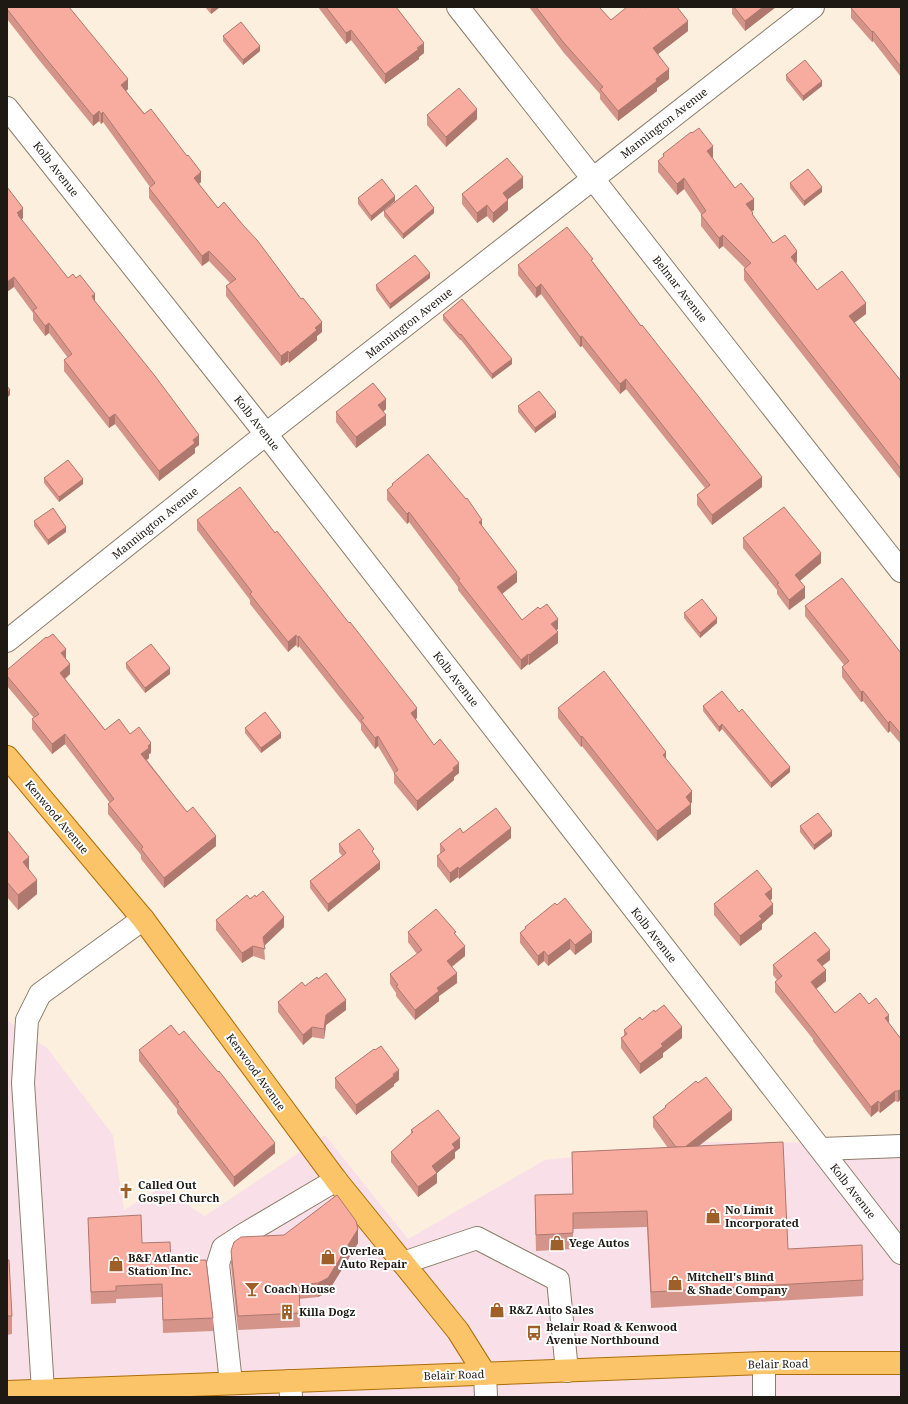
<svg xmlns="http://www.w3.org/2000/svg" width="908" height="1404" font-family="'Noto Serif',serif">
<rect width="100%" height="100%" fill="#fdefdd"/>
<polygon fill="#f9e0e8" points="7,1020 48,1049 113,1135 124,1210 163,1186 172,1195 205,1216 325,1135 408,1239 545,1160 705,1142 859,1143 901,1140 901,1397 7,1397"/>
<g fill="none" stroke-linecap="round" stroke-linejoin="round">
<g stroke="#8b7e6d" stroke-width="24">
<g id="minor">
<polyline points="458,7 901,571"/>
<polyline points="7,108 266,434 901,1253"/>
<polyline points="7,641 266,434 813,7"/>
<polyline points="821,1149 901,1146"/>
<polyline points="403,1263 477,1238 558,1280 567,1371"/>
<polyline points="764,1363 764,1397"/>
<polyline points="485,1374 486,1397"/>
<polyline points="290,1381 291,1397"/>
<polyline points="231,1383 218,1264 223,1248 243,1235 336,1180"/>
<polyline points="43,1390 23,1083 27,1020 40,994 143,919"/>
</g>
</g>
<g stroke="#ac6e09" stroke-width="24">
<g id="major">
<polyline points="7,757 143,919 336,1180 458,1331 485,1374"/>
<polyline points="7,1392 764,1363 901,1363"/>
</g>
</g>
<use href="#minor" stroke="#fff" stroke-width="22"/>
<use href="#major" stroke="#fbc468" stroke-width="22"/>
</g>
<g fill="#d59489">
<polygon points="7,7 128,89 126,91 201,182 199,184 218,208 322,332 317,336 317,340 289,363 288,361 281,366 226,296 226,286 230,283 209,261 202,266 149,198 149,188 150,187 103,122 101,124 99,121 93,126 39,60 7,19"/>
<polygon points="205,7 220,7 211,14"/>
<polygon points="318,7 396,7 424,53 419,57 419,59 385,84 351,40 346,44"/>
<polygon points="529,7 599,7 611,20 645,8 688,31 658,54 669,79 657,88 657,91 618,121 600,99 600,94 564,53"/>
<polygon points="732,7 776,7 745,31 732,14"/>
<polygon points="901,7 901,77 873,41 872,42 851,18 851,8"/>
<polygon points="223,36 260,51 243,65 223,41"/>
<polygon points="786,75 822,86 803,101 786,80"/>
<polygon points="427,115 477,119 446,147 427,125"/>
<polygon points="692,133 713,157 712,158 735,188 754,210 752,211 753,215 773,243 797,262 796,263 817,290 866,314 854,322 901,381 901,480 744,280 744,269 745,268 723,246 719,249 701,226 701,214 684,189 677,195 658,172 658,161 663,157 663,154"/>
<polygon points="790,183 822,192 804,206 790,188"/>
<polygon points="7,187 23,218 21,220 68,278 76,278 95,301 199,445 195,448 195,453 159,481 115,424 109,428 64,371 64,360 68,358 49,333 45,336 33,320 33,313 14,287"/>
<polygon points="523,188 508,199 508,210 493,223 487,216 477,223 462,204 462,194"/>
<polygon points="358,198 395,201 371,221 358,204"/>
<polygon points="384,211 434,213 403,239 384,216"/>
<polygon points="593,262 762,487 712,525 697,505 697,495 705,488 626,389 620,394 582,346 580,347 541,294 536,298 518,275 518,265"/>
<polygon points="430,278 390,309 376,290 376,285"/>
<polygon points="443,315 512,364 492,379 461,340 460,340 443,320"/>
<polygon points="518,406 556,417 535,433 518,412"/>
<polygon points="386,409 383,412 386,425 356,448 336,422 336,412"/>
<polygon points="44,478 83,484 59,502 44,483"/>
<polygon points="392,484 482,526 517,582 502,594 522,620 558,629 556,630 558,643 529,665 528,664 521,670 458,590 458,587 409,522 407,524 387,500 387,490 392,486"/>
<polygon points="197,520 275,533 417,718 415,719 434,745 459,773 454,777 454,780 417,811 394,783 394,773 378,746 375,749 361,730 361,724 299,646 298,648 296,645 288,652 250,604 250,600 197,530"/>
<polygon points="34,521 66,532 48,545 34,526"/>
<polygon points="743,538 821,563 799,581 805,598 789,610 777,594 777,590 743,548"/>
<polygon points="805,606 901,653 901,744 890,731 888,733 863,701 861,702 842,677 842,667 844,665 805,616"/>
<polygon points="684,613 717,623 700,638 684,618"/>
<polygon points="66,659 70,674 65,679 105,730 130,734 151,753 149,754 149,758 147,760 187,812 216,846 164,888 141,859 141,855 108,814 108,804 110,803 65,744 52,754 32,729 32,719 34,718 7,686 7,670"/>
<polygon points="126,663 170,674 145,693 126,668"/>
<polygon points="703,706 790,772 771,788 722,729 719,732 703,711"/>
<polygon points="558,708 666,760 692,802 691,803 691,814 657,841 582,746 581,747 558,718"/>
<polygon points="245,728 281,738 261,753 245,733"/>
<polygon points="800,826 832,836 814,850 800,832"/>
<polygon points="7,830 29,869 37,894 18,910 7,897"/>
<polygon points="463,833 511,838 459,879 458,877 450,883 437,866 437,856 440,854 440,844"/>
<polygon points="339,844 374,854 380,869 328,912 310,888 310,881 342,856 339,852"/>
<polygon points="250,899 284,927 264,946 265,960 253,956 242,963 216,930 216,920"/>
<polygon points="772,899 770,900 773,914 762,924 762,929 740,946 714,915 714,904"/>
<polygon points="557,905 592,942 575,955 570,949 548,966 544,961 538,966 520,943 520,933 525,929 525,927"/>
<polygon points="408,932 456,935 465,956 452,967 457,983 439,996 439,1001 415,1020 396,996 396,993 390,984 390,974 417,954 408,942"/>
<polygon points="830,960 822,966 826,981 816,989 835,1013 869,1004 889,1024 901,1039 901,1099 898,1102 895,1101 880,1113 878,1111 871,1117 813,1041 813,1039 775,992 775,982 777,980 773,975 773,965"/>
<polygon points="305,986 346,1010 326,1025 324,1039 312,1037 303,1045 278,1012 278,1002"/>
<polygon points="655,1012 682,1038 663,1053 663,1057 640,1074 621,1048 621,1038 624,1036 624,1030"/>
<polygon points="139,1050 275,1153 234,1187 177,1113 177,1109 139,1061"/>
<polygon points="335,1078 399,1080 394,1084 394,1086 356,1115 335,1088"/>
<polygon points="665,1106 732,1120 699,1146 788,1249 863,1280 863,1296 651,1308 647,1227 573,1229 573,1249 536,1251 535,1211 535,1195 573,1194 572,1152 668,1148 653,1127 653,1117 665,1108"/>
<polygon points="411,1130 460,1148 455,1152 455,1158 437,1173 437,1183 418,1197 391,1162 391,1152 411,1134"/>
<polygon points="88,1218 142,1243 171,1261 213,1318 213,1331 163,1333 162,1297 116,1299 116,1303 91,1304"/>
<polygon points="358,1243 328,1292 318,1297 299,1299 300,1327 238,1330 231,1265 231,1251"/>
<polygon points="7,1260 12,1316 12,1334 7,1335"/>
</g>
<g fill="#ae786f">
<polygon points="214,7 220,7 211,14 211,9"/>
<polygon points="763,7 776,7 745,31 745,21"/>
<polygon points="688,21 688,31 653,58 653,48"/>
<polygon points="351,30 351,40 346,44 346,33"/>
<polygon points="873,31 873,41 872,42 872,32"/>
<polygon points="424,43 424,53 419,57 419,59 385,84 385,74"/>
<polygon points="260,46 260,51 243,65 243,60"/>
<polygon points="669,69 669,79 657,88 657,91 618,121 618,111 656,79"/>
<polygon points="128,79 128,89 121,95 121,85"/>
<polygon points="822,81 822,86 803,101 803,96"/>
<polygon points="477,109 477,119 446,147 446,137"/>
<polygon points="99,111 99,121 93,126 93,116"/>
<polygon points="103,112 103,122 101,124 101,114"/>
<polygon points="713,146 713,157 707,162 707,151"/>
<polygon points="201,172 201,182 194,188 194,178"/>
<polygon points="523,177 523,188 503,203 503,193"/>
<polygon points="684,178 684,189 677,195 677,184"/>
<polygon points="822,187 822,192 804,206 804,201"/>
<polygon points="395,196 395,201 371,221 371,216"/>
<polygon points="754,199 754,210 746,215 746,204"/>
<polygon points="508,200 508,210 493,223 493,213"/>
<polygon points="487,205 487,216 477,223 477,213"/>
<polygon points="23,208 23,218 19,222 17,213"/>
<polygon points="434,208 434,213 403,239 403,234"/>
<polygon points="723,235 723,246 719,249 719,238"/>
<polygon points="209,251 209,261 202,266 202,256"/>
<polygon points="797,251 797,262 791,267 791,257"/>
<polygon points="430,273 430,278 390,309 390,304"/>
<polygon points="14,277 14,287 7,292 7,282"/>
<polygon points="541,284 541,294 536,298 536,288"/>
<polygon points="95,294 95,304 92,296"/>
<polygon points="866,303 866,314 849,327 849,316"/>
<polygon points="322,322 322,332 317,336 317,340 289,363 289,353 315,328"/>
<polygon points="49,323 49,333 45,336 45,326"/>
<polygon points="582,336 582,346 580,347 580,337"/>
<polygon points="288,351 288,361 281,366 281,356"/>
<polygon points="512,359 512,364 492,379 492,374"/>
<polygon points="626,379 626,389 620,394 620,384"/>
<polygon points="10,390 10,395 7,398 7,392"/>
<polygon points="386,399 386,409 378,416 378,405"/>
<polygon points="556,412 556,417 535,433 535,428"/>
<polygon points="115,414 115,424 109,428 109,418"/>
<polygon points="386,415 386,425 356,448 356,437"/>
<polygon points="199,435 199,445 195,448 195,453 159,481 159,471 193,440"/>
<polygon points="762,477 762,487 712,525 712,515"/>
<polygon points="83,479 83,484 59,502 59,497"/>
<polygon points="409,512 409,522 407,524 407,514"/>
<polygon points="482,520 482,530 479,522"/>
<polygon points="66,527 66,532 48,545 48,540"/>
<polygon points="821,553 821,563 795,585 795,575"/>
<polygon points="517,572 517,582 497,598 497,587"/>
<polygon points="805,587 805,598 789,610 789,600"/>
<polygon points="717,618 717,623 700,638 700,633"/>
<polygon points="558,619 558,629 551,634 551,624"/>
<polygon points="558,632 558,643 529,665 529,655"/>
<polygon points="296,635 296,645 288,652 288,642"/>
<polygon points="299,636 299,646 298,648 298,638"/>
<polygon points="66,649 66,659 61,653"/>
<polygon points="528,654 528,664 521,670 521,660"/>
<polygon points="70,664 70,674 60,683 60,673"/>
<polygon points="170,668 170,674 145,693 145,688"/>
<polygon points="863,691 863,701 861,702 861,692"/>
<polygon points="417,708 417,718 411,723 411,713"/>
<polygon points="890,721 890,731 888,733 888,723"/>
<polygon points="722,724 722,729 719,732 719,727"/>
<polygon points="281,733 281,738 261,753 261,748"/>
<polygon points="65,734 65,744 52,754 52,744"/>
<polygon points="378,736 378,746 375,749 375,738"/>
<polygon points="582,736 582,746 581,747 581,737"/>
<polygon points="151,743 151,753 149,754 149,758 141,764 141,754 148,746"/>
<polygon points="666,752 666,763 663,755"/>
<polygon points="459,763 459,773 454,777 454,780 417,811 417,801"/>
<polygon points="790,767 790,772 771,788 771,783"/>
<polygon points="692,791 692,802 686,807 686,797"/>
<polygon points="691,804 691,814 657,841 657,831"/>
<polygon points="511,828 511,838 459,879 459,869"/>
<polygon points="832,831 832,836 814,850 814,845"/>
<polygon points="216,836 216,846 164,888 164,878"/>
<polygon points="29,857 29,872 23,862"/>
<polygon points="380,862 380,869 328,912 328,904"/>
<polygon points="458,867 458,877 450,883 450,873"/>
<polygon points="37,880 37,894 18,910 18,895"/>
<polygon points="772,889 772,899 765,904 765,894"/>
<polygon points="773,904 773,914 762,924 762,929 740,946 740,936 759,916"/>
<polygon points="284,917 284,927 263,947 263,937"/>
<polygon points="592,932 592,942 575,955 575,945"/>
<polygon points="570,939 570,949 548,966 548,956"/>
<polygon points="253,946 253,956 242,963 242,953"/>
<polygon points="465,946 465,956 447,970 447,961"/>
<polygon points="830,950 830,960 817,970 817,960"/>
<polygon points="544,951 544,961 538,966 538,956"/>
<polygon points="826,970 826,981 811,993 811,982"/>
<polygon points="457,973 457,983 439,996 439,1001 415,1020 415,1010 437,988"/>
<polygon points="346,1000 346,1010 326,1025 324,1039 324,1029 326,1015"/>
<polygon points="889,1015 889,1025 885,1018"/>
<polygon points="312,1027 312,1037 303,1045 303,1035"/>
<polygon points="682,1027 682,1038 663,1053 663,1057 640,1074 640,1064 661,1044"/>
<polygon points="399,1070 399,1080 394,1084 394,1086 356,1115 356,1105"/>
<polygon points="901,1089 901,1099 898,1102 898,1091"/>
<polygon points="895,1091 895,1101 880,1113 880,1103"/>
<polygon points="878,1101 878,1111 871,1117 871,1107"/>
<polygon points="732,1110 732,1120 679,1161 679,1151"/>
<polygon points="460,1138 460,1148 455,1152 455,1158 437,1173 437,1183 418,1197 418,1187 432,1166 452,1144"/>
<polygon points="275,1143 275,1153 234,1187 234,1177"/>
<polygon points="358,1229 358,1243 328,1292 318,1297 318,1283"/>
</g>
<g fill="#f8ac9f" stroke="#ae786f">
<polygon points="7,7 69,7 128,79 121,85 144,114 151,109 187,156 188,155 201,172 194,178 218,208 224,202 243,225 257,240 301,299 303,298 322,322 315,328 317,330 289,353 288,351 281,356 226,286 236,279 209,251 202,256 149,188 155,183 103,112 101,114 99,111 93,116 39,50 7,9"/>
<polygon points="326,7 396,7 424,43 417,48 419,49 385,74 351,30 346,33"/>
<polygon points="536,7 599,7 611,20 627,7 644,7 645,8 647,7 677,7 688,21 653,48 669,69 656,79 657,81 618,111 600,89 603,87 564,43"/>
<polygon points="734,7 763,7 745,21"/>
<polygon points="852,7 901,7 901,67 873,31 872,32 851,8"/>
<polygon points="241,22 260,46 243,60 223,36"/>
<polygon points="805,60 822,81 803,96 786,75"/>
<polygon points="459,88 477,109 446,137 427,115"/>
<polygon points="699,128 713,146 707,151 735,188 741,183 754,199 746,204 753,213 752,214 773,243 785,235 797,251 791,257 817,290 842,271 866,303 849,316 901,381 901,469 744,269 751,263 723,235 719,238 701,215 706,211 684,178 677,184 658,161 664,156 663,154 691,132 692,133"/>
<polygon points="507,158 523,177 503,193 508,200 493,213 487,205 477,213 462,194"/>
<polygon points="808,169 822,187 804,201 790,183"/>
<polygon points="382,179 395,196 371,216 358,198"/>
<polygon points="416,185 434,208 403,234 384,211"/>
<polygon points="7,187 23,208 17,213 19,214 18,215 68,278 73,274 76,278 80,275 95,294 92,296 94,300 155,376 199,435 193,440 195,443 159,471 115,414 109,418 64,360 72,354 49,323 45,326 33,310 37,308 14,277 7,282"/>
<polygon points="567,227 593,259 591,260 641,326 642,325 762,477 712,515 697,495 710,485 626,379 620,384 582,336 580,337 541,284 536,288 518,265"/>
<polygon points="415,255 430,273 390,304 376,285"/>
<polygon points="462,299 512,359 492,374 461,334 460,335 443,315"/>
<polygon points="373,383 386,399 378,405 386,415 356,437 336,412"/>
<polygon points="7,386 10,390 7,392"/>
<polygon points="539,391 556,412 535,428 518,406"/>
<polygon points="428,454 466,499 467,498 482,520 479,522 517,572 497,587 522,620 538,607 540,609 547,604 558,619 551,624 558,632 529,655 528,654 521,660 458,580 460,579 409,512 407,514 387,490 393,485 392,484"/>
<polygon points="68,460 83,479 59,497 44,478"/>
<polygon points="240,487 275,533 277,531 349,623 350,622 417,708 411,713 434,745 440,739 459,763 453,768 454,770 417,801 394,773 398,770 378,736 375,738 361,720 364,718 299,636 298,638 296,635 288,642 250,594 252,592 197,520"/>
<polygon points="784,507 821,553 795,575 805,587 789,600 777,584 779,583 743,538"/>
<polygon points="53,508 66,527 48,540 34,521"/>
<polygon points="842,578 901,653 901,734 890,721 888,723 863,691 861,692 842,667 849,661 805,606"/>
<polygon points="702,599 717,618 700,633 684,613"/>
<polygon points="53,634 66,649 61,653 70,664 60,673 105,730 119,719 130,734 139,727 151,743 148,746 149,748 141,754 187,812 193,807 216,836 164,878 141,849 143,847 108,804 114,799 65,734 52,744 32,719 39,714 7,676 7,670 46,637 47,638"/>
<polygon points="151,644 170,668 145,688 126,663"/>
<polygon points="604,671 666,752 663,755 692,791 686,797 691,804 657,831 582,736 581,737 558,708"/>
<polygon points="722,691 739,712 742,709 790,767 771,783 722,724 719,727 703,706"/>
<polygon points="265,712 281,733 261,748 245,728"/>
<polygon points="496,808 511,828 459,869 458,867 450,873 437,856 445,850 440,844 460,828 463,833"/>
<polygon points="818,813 832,831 814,845 800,826"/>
<polygon points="359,829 374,849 372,851 380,862 328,904 310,881 346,853 339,844"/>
<polygon points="7,830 29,857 23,862 37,880 18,895 7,882"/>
<polygon points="757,870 772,889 765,894 773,904 759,916 762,919 740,936 714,904"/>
<polygon points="263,891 284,917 263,937 265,949 253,946 242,953 216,920 247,895 250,899 255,895 256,897"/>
<polygon points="565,898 592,932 575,945 570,939 548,956 544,951 538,956 520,933 526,928 525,927 555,903 557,905"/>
<polygon points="436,909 456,932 454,933 465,946 447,961 457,973 437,988 439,991 415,1010 396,986 398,985 390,974 422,950 408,932"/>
<polygon points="815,932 830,950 817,960 826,970 811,982 835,1013 860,993 869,1004 876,998 889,1015 885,1018 901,1039 901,1089 898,1091 895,1091 880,1103 878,1101 871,1107 813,1030 775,982 782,976 773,965"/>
<polygon points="326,973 346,1000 326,1015 324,1029 312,1027 303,1035 278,1002 302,982 305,986 317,977 318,979"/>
<polygon points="664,1005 682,1027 661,1044 663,1046 640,1064 621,1038 627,1034 624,1030 640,1017 642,1020 654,1010 655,1012"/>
<polygon points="171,1025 179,1035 184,1031 218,1072 219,1071 275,1143 234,1177 177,1103 179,1102 139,1050"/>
<polygon points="381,1046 399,1070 393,1074 394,1076 356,1105 335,1078 374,1049 375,1050"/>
<polygon points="706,1077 732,1110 685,1147 676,1147 653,1117 666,1107 665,1106 696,1081 698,1083"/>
<polygon points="438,1110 460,1138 452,1144 455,1148 432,1166 437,1173 418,1187 391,1152 413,1132 411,1130"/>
<polygon points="783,1142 788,1249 862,1245 863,1280 651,1292 647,1211 573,1213 573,1233 536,1235 535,1195 573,1194 572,1152"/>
<polygon points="337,1195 356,1221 358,1229 328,1278 318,1283 299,1285 300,1313 238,1316 231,1251 234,1242 241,1237 284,1235"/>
<polygon points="141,1215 142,1243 170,1242 171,1261 206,1260 213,1318 163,1320 162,1284 116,1286 116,1291 91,1292 88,1218"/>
<polygon points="7,1260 9,1260 12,1316 7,1316"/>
</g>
<defs>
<g id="church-bare" transform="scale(1.2)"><path d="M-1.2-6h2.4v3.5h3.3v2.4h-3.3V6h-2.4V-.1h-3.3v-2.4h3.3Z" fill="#9f5f29" stroke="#fff" stroke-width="2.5" paint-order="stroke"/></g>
<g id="shop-bare" transform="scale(1.2)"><path d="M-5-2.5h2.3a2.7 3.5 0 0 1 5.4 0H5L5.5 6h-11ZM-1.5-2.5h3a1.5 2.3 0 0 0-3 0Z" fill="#9f5f29" stroke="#fff" stroke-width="2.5" paint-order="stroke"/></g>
<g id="bar-bare" transform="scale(1.2)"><path d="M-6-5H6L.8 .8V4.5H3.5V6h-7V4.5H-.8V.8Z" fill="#9f5f29" stroke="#fff" stroke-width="2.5" paint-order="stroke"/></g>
<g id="building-bare" transform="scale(1.2)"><path d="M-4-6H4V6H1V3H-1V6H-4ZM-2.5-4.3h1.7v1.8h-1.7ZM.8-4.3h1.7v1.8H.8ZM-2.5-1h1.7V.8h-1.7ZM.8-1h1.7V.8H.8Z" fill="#9f5f29" stroke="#fff" stroke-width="2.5" paint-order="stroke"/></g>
<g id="bus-bare" transform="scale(1.2)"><path d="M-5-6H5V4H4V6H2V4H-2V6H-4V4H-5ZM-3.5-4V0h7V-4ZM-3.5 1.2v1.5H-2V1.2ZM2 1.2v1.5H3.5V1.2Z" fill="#9f5f29" stroke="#fff" stroke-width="2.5" paint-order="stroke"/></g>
</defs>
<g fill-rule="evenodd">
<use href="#church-bare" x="126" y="1191"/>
<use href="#shop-bare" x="713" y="1216"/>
<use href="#shop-bare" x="557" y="1243"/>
<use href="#shop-bare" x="328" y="1257"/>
<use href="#shop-bare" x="116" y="1264"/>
<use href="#shop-bare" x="675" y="1283"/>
<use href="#bar-bare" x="252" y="1289"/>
<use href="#shop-bare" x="497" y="1310"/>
<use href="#building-bare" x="287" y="1312"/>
<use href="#bus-bare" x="534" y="1333"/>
</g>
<g text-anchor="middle" stroke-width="4" stroke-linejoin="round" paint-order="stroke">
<g font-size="11" fill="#1e1913" stroke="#fff">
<text transform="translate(664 123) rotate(-38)" y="4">Mannington Avenue</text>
<text transform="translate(56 169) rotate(52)" y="4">Kolb Avenue</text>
<text transform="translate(680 289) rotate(52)" y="4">Belmar Avenue</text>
<text transform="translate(409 323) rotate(-38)" y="4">Mannington Avenue</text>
<text transform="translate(257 423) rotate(52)" y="4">Kolb Avenue</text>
<text transform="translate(155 523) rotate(-39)" y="4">Mannington Avenue</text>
<text transform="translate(456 679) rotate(52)" y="4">Kolb Avenue</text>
<text transform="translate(57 817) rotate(50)" y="4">Kenwood Avenue</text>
<text transform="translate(654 935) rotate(52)" y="4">Kolb Avenue</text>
<text transform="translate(256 1072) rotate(54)" y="4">Kenwood Avenue</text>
<text transform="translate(853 1191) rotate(52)" y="4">Kolb Avenue</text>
<text transform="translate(778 1364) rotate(-1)" y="4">Belair Road</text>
<text transform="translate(454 1375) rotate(-2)" y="4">Belair Road</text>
</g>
<g font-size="11" font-weight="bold" fill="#1e1913" stroke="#fff" text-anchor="start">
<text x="138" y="1189">Called Out<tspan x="138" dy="13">Gospel Church</tspan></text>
<text x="725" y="1214">No Limit<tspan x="725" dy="13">Incorporated</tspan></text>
<text x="569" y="1247">Yege Autos</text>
<text x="340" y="1255">Overlea<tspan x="340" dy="13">Auto Repair</tspan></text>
<text x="128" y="1262">B&amp;F Atlantic<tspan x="128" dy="13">Station Inc.</tspan></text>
<text x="687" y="1281">Mitchell's Blind<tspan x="687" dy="13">&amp; Shade Company</tspan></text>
<text x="264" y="1293">Coach House</text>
<text x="509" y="1314">R&amp;Z Auto Sales</text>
<text x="299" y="1316">Killa Dogz</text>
<text x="546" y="1331">Belair Road &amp; Kenwood<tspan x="546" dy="13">Avenue Northbound</tspan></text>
</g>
</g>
<rect width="908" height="1404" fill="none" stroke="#1e1913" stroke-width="16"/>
</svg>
